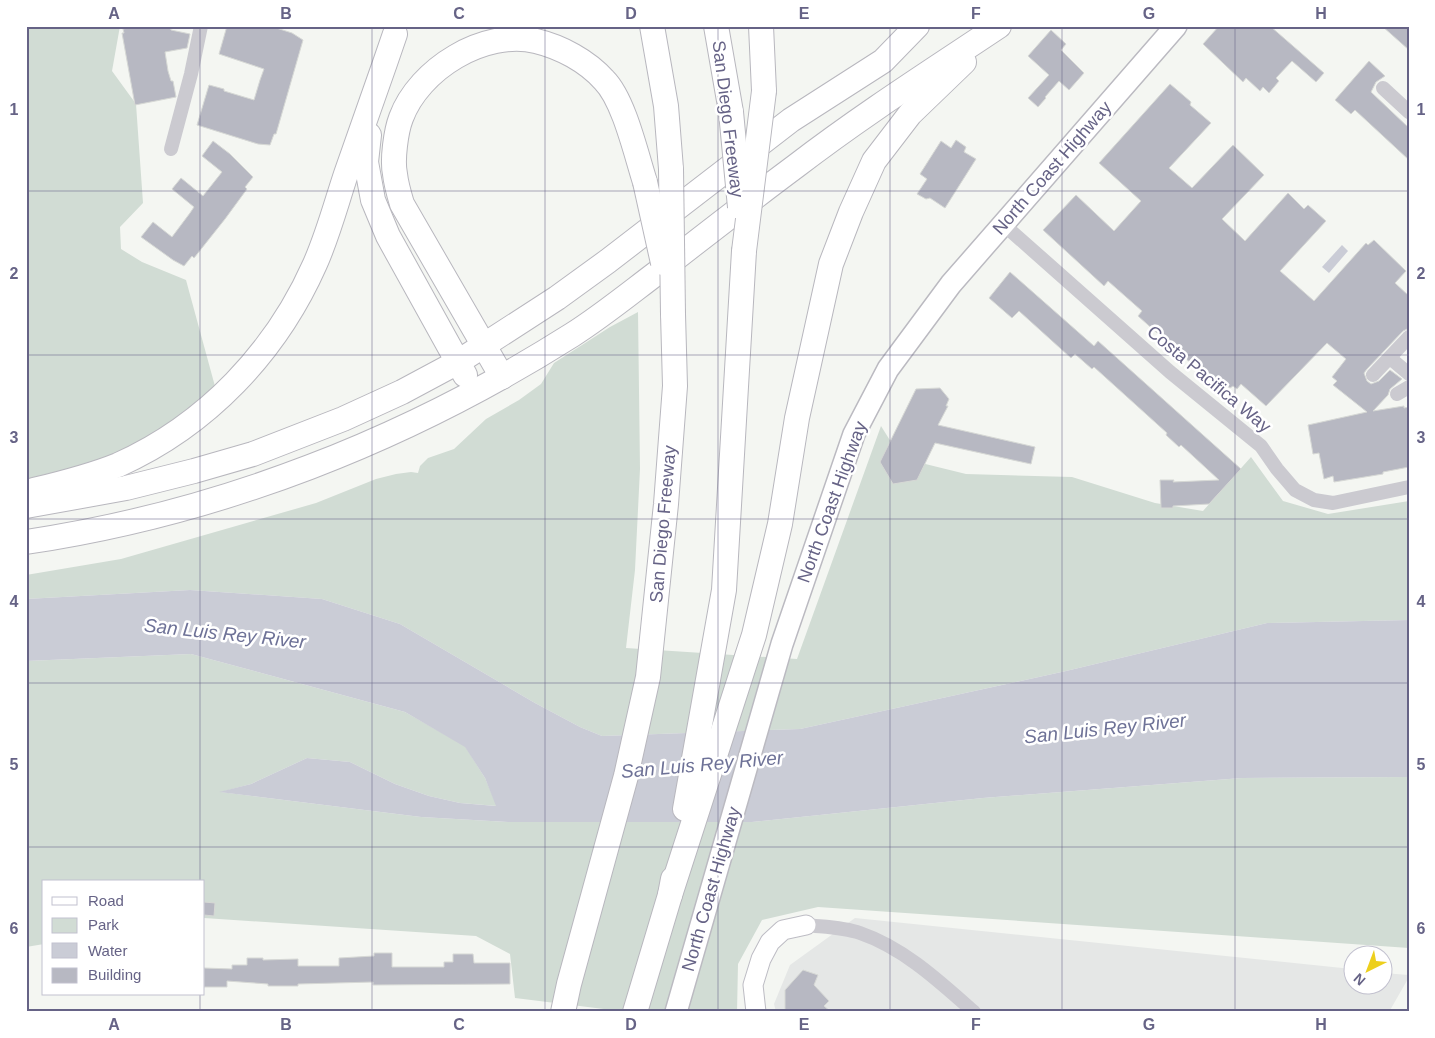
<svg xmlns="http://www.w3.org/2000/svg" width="1435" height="1038" font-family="Arial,sans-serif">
<rect width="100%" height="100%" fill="#f4f6f2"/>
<polygon fill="#e5e7e6" points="855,918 1352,969 1352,986 1382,986 1383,973 1409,975 1409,977 1389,1012 776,1012 774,1004 790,965"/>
<g fill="#d1dcd4">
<polygon points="26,26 120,26 112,71 136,104 143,203 120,227 121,249 142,262 186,280 216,390 122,456 26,479"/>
<polygon points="638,312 640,469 635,570 626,648 797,659 881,426 901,458 966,474 1072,477 1155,503 1203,511 1251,457 1283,501 1328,514 1409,501 1409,620 1267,623 1066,671 800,729 602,736 580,727 535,703 400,624 322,599 190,590 26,599 26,575 121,559 316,503 376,479 396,474 411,472 418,473 420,466 428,458 454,449 486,419 519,400 541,384 554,363 610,327"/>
<polygon points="191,654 405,712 465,746 485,778 497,806 460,803 429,796 395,784 350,762 307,758 251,784 221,792 421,817 508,822 752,822 983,798 1242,778 1409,777 1409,948 818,907 762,920 738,964 737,1012 628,1012 515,998 510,954 476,936 204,918 204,882 44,882 44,944 26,947 26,661"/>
</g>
<g fill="#caccd6">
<polygon points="1342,245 1348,251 1329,273 1322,267"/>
<polygon points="190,590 322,599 400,624 535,703 580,727 602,736 800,729 1066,671 1267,623 1409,620 1409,777 1242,778 983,798 752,822 508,822 421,817 219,792 251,784 307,758 350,762 395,784 429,796 460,803 496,806 485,778 465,747 405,712 191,654 26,661 26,599"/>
</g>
<g fill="#b7b8c2" stroke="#d6d8d5">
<polygon points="140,26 170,26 171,30 190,34 187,48 165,52 168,71 171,81 173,81 176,97 135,105 122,33 124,33 123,29"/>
<polygon points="227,26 270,26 292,33 303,40 276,134 274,134 270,145 258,144 197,125 209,85 224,89 224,91 254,100 260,80 264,69 219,54"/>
<polygon points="1219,26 1270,26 1324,73 1316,82 1292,61 1276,78 1279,81 1269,93 1263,87 1260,91 1246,78 1243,82 1203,44"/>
<polygon points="1382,26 1409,26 1409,50"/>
<polygon points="1051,30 1066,44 1061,50 1084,73 1069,90 1059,81 1045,97 1046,98 1038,107 1028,98 1049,75 1028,56"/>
<polygon points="1369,61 1385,76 1376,82 1371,92 1409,128 1409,160 1355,110 1351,114 1335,100"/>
<polygon points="1170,84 1191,102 1190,105 1211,123 1169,168 1192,188 1233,145 1264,175 1222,219 1245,241 1288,193 1304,209 1308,205 1326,221 1280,271 1314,301 1366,243 1368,245 1374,240 1406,271 1395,283 1409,296 1409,328 1403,331 1367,369 1364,373 1367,381 1371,384 1379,381 1390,370 1402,379 1390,389 1388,395 1373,411 1404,406 1404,408 1409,407 1409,467 1383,472 1383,474 1334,482 1333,476 1324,479 1319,453 1313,454 1308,425 1367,412 1333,385 1337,381 1332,377 1346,359 1327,343 1266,406 1241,384 1237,389 1233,386 1230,388 1224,384 1222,385 1196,363 1193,365 1138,316 1142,311 1108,281 1104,286 1043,230 1076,195 1114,231 1141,201 1099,163"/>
<polygon points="956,140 966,147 964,152 976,159 945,208 930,198 926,199 917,194 927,179 920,174 941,141 951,148"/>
<polygon points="213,141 230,154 253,177 245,187 247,189 225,219 194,258 192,256 184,266 173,260 141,237 153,222 172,237 190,213 194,207 172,189 181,178 203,196 222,172 202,156"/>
<polygon points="1010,272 1094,346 1098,341 1241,469 1209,504 1173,506 1173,508 1161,508 1160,480 1174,480 1173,482 1219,480 1181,445 1179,447 1166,435 1167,433 1094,367 1092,369 1075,354 1071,358 1019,311 1012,318 989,298"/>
<polygon points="940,388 949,399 946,406 948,406 938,425 1035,447 1031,464 935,443 917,480 893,484 880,462 916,389"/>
<polygon points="204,902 215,903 214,916 204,915"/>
<polygon points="374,953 392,953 392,967 444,967 444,962 453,962 453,954 473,954 474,963 510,963 510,984 373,985 373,982 298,984 298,986 268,986 268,984 227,981 227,987 204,987 204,968 232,969 232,965 247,965 247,958 263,958 263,960 298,959 298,966 339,966 339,958 374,956"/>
<polygon points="803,970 818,975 814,985 829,1001 824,1006 831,1012 785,1012 785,990"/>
</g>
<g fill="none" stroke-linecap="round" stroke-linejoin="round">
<g stroke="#bdbcc4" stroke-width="21">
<polyline id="secondary" points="756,1012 753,985 761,959 770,942 783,930 806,925"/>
</g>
<g stroke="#bbbac1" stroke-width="24">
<polyline id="primary" points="676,1012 782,644 854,434 888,369 951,284 1176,26"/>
</g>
<g stroke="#b8b7be" stroke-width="26">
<g id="highway">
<polyline points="652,26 666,106 671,169"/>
<polyline points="716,26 731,112"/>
<polyline points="761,26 764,91"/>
<polyline points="369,135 366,162 373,200 388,236 465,375"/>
<path d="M502,377L402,204C399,194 396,184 395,174C392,160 396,131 401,118C419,69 484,29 536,41C561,47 587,61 604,80C624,100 636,154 645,182"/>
<path d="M34,490C63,483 91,476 118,465C207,425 276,352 315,264C328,235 336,204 346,174C362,128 379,81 395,34"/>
<polyline points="26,506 126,488 194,471 253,454 343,419 402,392 458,362 557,298 608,261 791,120 883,61 917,26"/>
<path d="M26,542C221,513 406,440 572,335C602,316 630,293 658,272C704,236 749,201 796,166C861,116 930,72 999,26"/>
<polyline points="685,809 724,590 744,251"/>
<polyline points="670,895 754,635 780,524 797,418 831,264 851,212 874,161 910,114 964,62"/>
<polyline points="563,1012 569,984 626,776 648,677 666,504 675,386 673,314"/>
<polyline points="635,1012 670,895 673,879"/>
</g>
</g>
<g stroke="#cbcad0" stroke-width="14">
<polyline points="1383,88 1409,112"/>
<polyline points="171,149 191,74 201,26"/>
<polyline points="1003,224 1170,372 1261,446 1277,469 1295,490 1314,500 1333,503 1409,487"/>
<polyline points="1390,358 1409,374"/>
<polyline points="1373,375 1409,337"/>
<polyline points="1397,394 1409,387"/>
<path d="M806,925C824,927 843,927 860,933C904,948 940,982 974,1012"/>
</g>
<use href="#secondary" stroke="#fff" stroke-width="19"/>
<use href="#primary" stroke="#fff" stroke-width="21"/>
<use href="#highway" stroke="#fff" stroke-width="24"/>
<g stroke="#b8b7be" stroke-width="26" stroke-linecap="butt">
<g id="highway-bridge">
<polyline points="731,112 740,207"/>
<polyline points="671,169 673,314"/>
<polyline points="645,182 663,263"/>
<polyline points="744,251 764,91"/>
</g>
</g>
<use href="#highway-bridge" stroke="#fff" stroke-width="24"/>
</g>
<path fill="none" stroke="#666386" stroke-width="1" stroke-opacity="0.55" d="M200,26V882M372,26V1012M545,26V1012M718,26V1012M890,26V1012M1062,26V1012M1235,26V1012M26,191H1409M26,355H1409M26,519H1409M26,683H1409M26,847H1409M200,994V1012"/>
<g text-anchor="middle" stroke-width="5" stroke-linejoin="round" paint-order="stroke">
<g font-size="18" fill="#666386" stroke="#fff">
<text transform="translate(728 119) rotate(83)" y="6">San Diego Freeway</text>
<text transform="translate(1052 168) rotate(-49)" y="6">North Coast Highway</text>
<text transform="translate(1209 379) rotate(40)" y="6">Costa Pacifica Way</text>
<text transform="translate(832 502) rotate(-70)" y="6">North Coast Highway</text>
<text transform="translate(663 524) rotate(-85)" y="6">San Diego Freeway</text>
<text transform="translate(711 889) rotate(-74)" y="6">North Coast Highway</text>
</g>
<g font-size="19" font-style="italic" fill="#6e7297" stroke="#fff">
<text transform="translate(225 633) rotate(6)" y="7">San Luis Rey River</text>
<text transform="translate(1105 728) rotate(-6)" y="7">San Luis Rey River</text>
<text transform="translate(702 764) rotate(-5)" y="7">San Luis Rey River</text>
</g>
</g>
<rect width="1435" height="1038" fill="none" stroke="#ffffff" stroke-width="55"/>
<rect x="42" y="880" width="162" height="115" fill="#ffffff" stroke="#c2c1cf"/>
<rect x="52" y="897" width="25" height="8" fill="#ffffff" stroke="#c2c1cf"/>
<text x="88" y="906" font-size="15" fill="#666386">Road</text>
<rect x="52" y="918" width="25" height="15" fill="#d1dcd4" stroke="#c2c1cf"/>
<text x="88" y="930" font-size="15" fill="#666386">Park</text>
<rect x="52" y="943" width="25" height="15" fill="#caccd6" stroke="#c2c1cf"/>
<text x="88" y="956" font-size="15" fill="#666386">Water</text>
<rect x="52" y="968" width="25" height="15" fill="#b7b8c2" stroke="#c2c1cf"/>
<text x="88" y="980" font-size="15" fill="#666386">Building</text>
<g transform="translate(1368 970) rotate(222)"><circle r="24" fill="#ffffff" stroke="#c2c1cf"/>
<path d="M0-4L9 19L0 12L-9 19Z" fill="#edcf1c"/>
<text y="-8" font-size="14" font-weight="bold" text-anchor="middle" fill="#666386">N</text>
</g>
<rect x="28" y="28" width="1380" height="982" fill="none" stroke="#666386" stroke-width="2"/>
<g font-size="16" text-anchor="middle" font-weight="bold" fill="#666386">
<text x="114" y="19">A</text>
<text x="286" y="19">B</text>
<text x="459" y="19">C</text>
<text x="631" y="19">D</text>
<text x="804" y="19">E</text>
<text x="976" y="19">F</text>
<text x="1149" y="19">G</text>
<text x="1321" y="19">H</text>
<text x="14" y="115">1</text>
<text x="1421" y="115">1</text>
<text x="14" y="279">2</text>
<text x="1421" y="279">2</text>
<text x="14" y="443">3</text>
<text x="1421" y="443">3</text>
<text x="14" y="607">4</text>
<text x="1421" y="607">4</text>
<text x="14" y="770">5</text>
<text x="1421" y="770">5</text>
<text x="14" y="934">6</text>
<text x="1421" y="934">6</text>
<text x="114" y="1030">A</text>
<text x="286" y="1030">B</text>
<text x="459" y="1030">C</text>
<text x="631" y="1030">D</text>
<text x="804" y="1030">E</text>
<text x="976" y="1030">F</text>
<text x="1149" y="1030">G</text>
<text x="1321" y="1030">H</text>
</g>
</svg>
